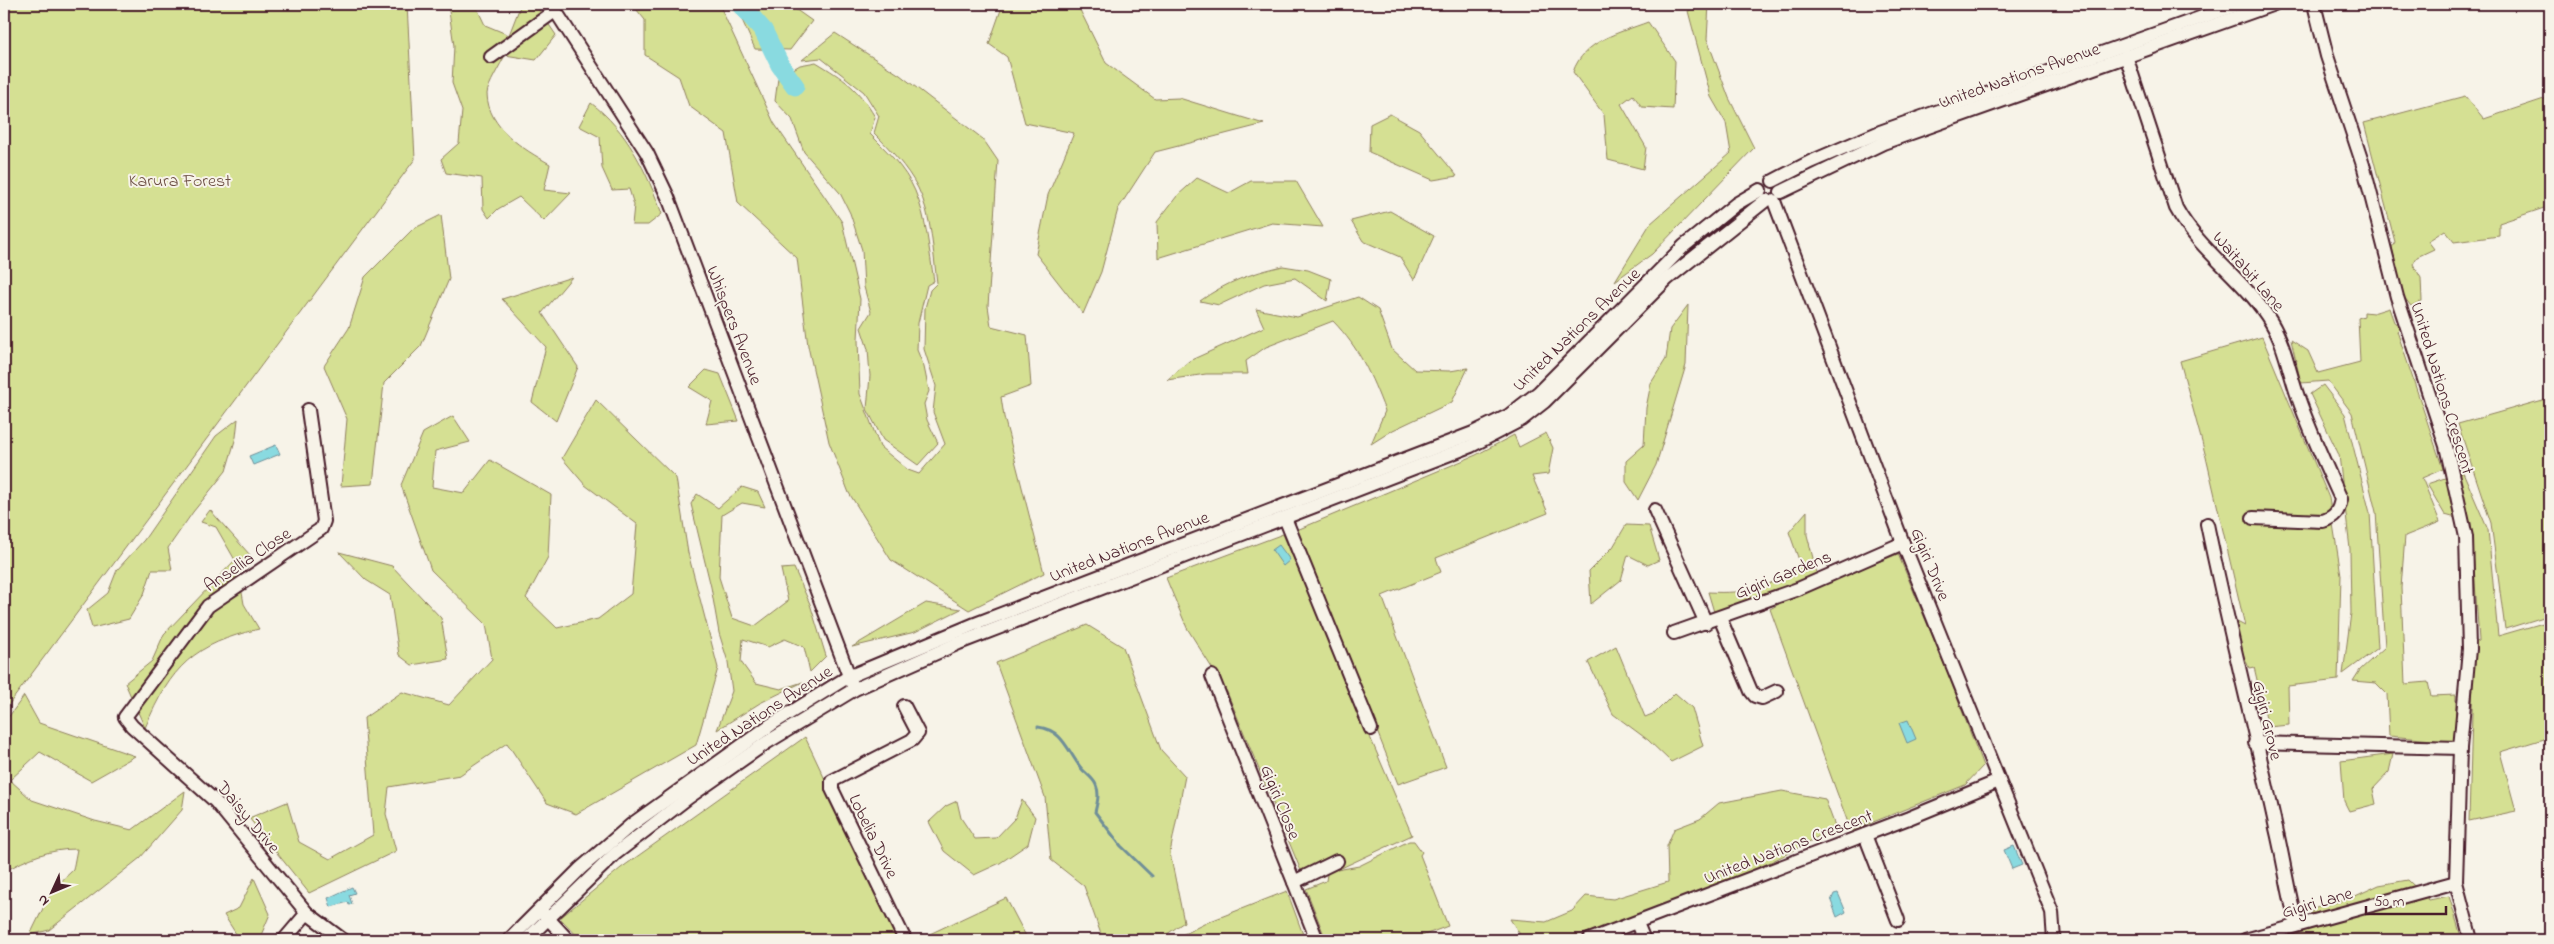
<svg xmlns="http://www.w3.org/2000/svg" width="2554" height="944" font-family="'Indie Flower',sans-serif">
<rect width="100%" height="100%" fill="#f7f3e8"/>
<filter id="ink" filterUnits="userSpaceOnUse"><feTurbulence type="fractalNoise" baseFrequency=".02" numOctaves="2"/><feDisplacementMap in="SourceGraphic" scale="10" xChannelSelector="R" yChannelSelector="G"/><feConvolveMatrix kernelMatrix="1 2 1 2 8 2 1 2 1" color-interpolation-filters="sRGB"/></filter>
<g filter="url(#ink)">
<g fill="#d5e093" stroke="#90805f">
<polygon points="4,4 407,4 415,159 4,711"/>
<path d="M448,4H475L485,25L509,35L521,4H535L556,35L536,60L505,55C501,64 487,86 487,94C488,128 523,149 550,164L544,190L571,193L544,221L519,197L498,209L489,218L483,209L482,178L446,173L441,159L459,143L462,111L452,83L454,46Z"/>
<path d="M632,4H719L774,123L842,222L860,299L858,340L860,394L880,447L908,470L919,474L945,444L933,412L936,386L924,349L925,308L930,290L937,283C933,252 932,216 918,188C907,167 890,149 874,133L879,116L864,92L821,58L802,60L835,33L900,75L983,139L998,161L988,306L991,326L1027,335L1031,386L1001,397L1004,417L1044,573L969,610L891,560L849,493L829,442L808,346L797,258L738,203L726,133L689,106L679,77L645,55V20Z"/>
<polygon points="735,4 788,4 812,21 790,50 755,49"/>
<polygon points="1003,4 1077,4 1106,63 1155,99 1179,98 1264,124 1155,152 1118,209 1101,272 1083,314 1036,254 1048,195 1074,133 1025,123 1007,57 989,44"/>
<polygon points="1701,4 1709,4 1707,39 1729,98 1754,148 1652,254 1615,281 1650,224 1731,153 1726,123 1711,97 1688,11"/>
<path d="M1648,22L1675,61L1673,109L1642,107L1633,95L1621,104L1646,147L1643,169L1608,160L1604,115L1573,72C1584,40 1619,33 1648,22Z"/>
<path d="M816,62C844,79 858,88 875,117L870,134C886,150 905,168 915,191C927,219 929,251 934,281L927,285L918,323L917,350L924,367L929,391L924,404L927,420L938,443L918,465L883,440L867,409L870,376L868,349L861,328L871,312L864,287L862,250L850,213L840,193L804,152L792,119L775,101L778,78L800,65Z"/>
<polygon points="2465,96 2484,119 2550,97 2550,206 2499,223 2499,236 2454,242 2445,230 2428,241 2434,249 2417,257 2413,264 2421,278 2422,301 2411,306 2400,292 2392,247 2395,242 2364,123"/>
<path d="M591,103C627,130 647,172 662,214L648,225H632L634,205L629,189L612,190L602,168L600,137L579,126Z"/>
<polygon points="1390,114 1419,130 1457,176 1433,180 1369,152 1370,124"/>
<polygon points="1197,178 1229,193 1251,181 1296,181 1323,227 1272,223 1158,258 1157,222 1177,196"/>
<polygon points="1390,211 1434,236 1414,280 1400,257 1363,241 1351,221"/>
<polygon points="441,215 449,279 421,346 384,383 373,484 341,486 347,419 324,366 349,328 365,277 413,229"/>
<path d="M1283,266L1308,270L1331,279L1327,301L1295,278L1264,284L1219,305L1200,301C1226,282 1252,273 1283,266Z"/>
<polygon points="572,277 542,313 578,367 556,421 532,402 546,347 502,299"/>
<path d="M1358,297L1378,310L1392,349L1415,370L1450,371L1468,368L1452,402L1393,430L1371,444L1385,411C1371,375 1360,349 1333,321L1266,347L1246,361L1248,374H1206L1167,380L1189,361L1264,327L1256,309L1297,317Z"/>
<polygon points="1688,305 1686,365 1656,465 1638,500 1626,482 1626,461 1644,445 1646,408 1651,383 1666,359 1670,329"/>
<polygon points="2389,308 2394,322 2401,327 2397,331 2443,469 2422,478 2440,522 2405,536 2401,588 2405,684 2428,682 2431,696 2456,695 2455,742 2389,736 2387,694 2376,683 2353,681 2360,670 2385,647 2376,512 2352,413 2328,381 2301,383 2291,340 2308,351 2318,373 2360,362 2358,318 2364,316 2364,312 2373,313"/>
<polygon points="2262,337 2329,498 2341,575 2338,680 2288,686 2289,725 2268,727 2254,667 2249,668 2239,644 2233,620 2245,626 2206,457 2180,361"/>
<polygon points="706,370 720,374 739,421 706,424 712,401 689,387"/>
<polygon points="2323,385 2345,414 2370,513 2378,648 2343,674 2351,613 2350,549 2339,455 2310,394"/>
<polygon points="2550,398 2550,615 2505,629 2491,523 2458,424"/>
<polygon points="596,400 676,478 688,553 718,668 696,745 576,814 547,803 507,743 460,775 389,787 386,814 396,851 309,893 249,818 287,802 299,842 330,859 373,835 364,718 402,692 449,705 492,659 486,624 431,570 401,485 423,433 453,416 470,442 435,451 432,487 464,493 490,460 551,495 548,557 526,598 557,628 598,619 631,594 637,524 585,485 562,458"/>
<polygon points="238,419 236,437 226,471 193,512 168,548 172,570 152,570 144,594 129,619 92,628 87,610 108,593 117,570 144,540 216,436"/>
<polygon points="1546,433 1553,448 1548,474 1532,476 1548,513 1436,558 1441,572 1382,596 1446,767 1398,784 1297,530 1476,455 1514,435 1519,447"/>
<polygon points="2463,472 2488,530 2498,636 2550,621 2550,737 2500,752 2516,811 2469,821 2474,643 2479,641 2471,522 2445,515 2427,484"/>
<polygon points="742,487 758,492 765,507 742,503 722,515 719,577 732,618 755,626 788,601 781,569 794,568 810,604 826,656 810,672 804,647 785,639 768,647 743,639 741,662 756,683 781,689 803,682 760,703 717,730 732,691 728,662 719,633 711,587 691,504 697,494 718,508"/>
<path d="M210,510L250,555L238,570L244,604L259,629C194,644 171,666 145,728L125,683L152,661L164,634L235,560L216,527L201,522Z"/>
<path d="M1807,511V535L1820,585L1898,554L1947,671L1983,766L1965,785L1851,831L1770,609L1779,604L1714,612L1708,592C1747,594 1771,589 1800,563L1789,532Z"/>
<polygon points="1626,525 1649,526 1659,560 1648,565 1628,555 1621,580 1591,604 1589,571 1613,547"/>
<polygon points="1283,534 1412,835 1337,870 1359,866 1409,841 1414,841 1422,852 1420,855 1448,926 1411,940 1326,940 1306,889 1326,881 1327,874 1306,883 1227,692 1187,628 1166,578"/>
<polygon points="339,552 392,566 441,618 448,659 412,665 399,655 390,595 366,580"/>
<polygon points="926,603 961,609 915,632 852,647"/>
<polygon points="1087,625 1123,647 1161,750 1185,776 1170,853 1184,922 1159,940 1103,940 1084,886 1051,860 1045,797 996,663"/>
<polygon points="1616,646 1645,717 1655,713 1675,693 1692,708 1703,746 1671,762 1648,740 1613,714 1588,662"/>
<path d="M24,696L39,723L135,756L91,781L40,752L10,780L32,800L95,821L132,830L185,791L182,810L140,858L49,930L30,935L52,890L73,870L77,849C50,849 27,858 4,872V723Z"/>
<polygon points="805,737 901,940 581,940 560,918 621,868"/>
<polygon points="2393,754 2389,772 2373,789 2376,804 2349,811 2344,801 2341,761"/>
<path d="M1782,791L1825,799L1835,826C1780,862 1724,883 1663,906C1619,923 1571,944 1523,939L1510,919L1546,922L1572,911L1586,896L1613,899L1668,882L1667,846L1674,829L1700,819L1719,803Z"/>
<polygon points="1022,800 1035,817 1028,844 1000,863 974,875 944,851 929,822 946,806 957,801 961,818 975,839 996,838 1015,818"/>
<polygon points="254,878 270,914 259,940 236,940 238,937 224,915 239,908"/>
<polygon points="2408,880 2429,900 2449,896 2462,940 2297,940 2294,934 2316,907 2349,899 2379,885"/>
<polygon points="1287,891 1305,940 1172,940 1208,922"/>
<polygon points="1006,898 1028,940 917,940"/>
</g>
<g fill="#89dae0" stroke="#708f98">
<polygon points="276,445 280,454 253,465 249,456"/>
<polygon points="1279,545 1290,560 1283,566 1272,550"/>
<polygon points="1908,720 1916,739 1907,743 1899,723"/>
<polygon points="2014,846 2022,865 2012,869 2004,850"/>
<polygon points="352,887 355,893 349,895 352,904 349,905 348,902 331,907 328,898"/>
<polygon points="1838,893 1846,912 1837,917 1831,901 1834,894"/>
</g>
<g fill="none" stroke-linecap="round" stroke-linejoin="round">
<path stroke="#708f98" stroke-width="3" d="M1038,727C1063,730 1067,750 1081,768C1085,773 1094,779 1096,785C1100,794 1097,804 1095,812L1121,846L1152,876"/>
<polyline stroke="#89dae0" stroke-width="19" points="740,4 763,30 780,65 795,86"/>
<g stroke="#4a1f2b" stroke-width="16">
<g id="minor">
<polyline points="551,4 647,153 668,197 852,684"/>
<polyline points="2314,4 2327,56 2364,168 2397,297 2446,446 2466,537 2469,649 2460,748 2456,882 2471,940"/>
<path d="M2126,56L2176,208C2200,252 2245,279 2271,322C2285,345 2289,372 2298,397C2310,432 2326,466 2341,499C2339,511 2335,517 2323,521L2253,518"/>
<polyline points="491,57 555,11"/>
<polyline points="1773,181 1810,162 1880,132 2239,4"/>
<polyline points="1781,192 1883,143 2274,4"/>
<polyline points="1774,201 1903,543 2052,912 2054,940"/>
<polyline points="308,410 324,521 321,529 208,606 125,717 132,726 215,801 307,913 343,940"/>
<polyline points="1655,510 1706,623"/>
<polyline points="1285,518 1371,729"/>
<path d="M2207,524C2228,626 2254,727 2276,828C2284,861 2288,893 2297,925"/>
<polyline points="1720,618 1751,691 1755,696 1762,698 1777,691"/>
<polyline points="1674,633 1798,589 1903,543"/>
<polyline points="1212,676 1317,940"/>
<polyline points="904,706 918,733 912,740 832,781 832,789 905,940"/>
<polyline points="2255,743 2460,748"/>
<polyline points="1865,835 1898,920"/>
<polyline points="1294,882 1337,861"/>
<polyline points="543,913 568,940"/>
<polyline points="1637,923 1644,940"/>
<polyline points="284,940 307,913"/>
<polyline points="509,940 581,868 631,825 772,724 848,677 975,624 1473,433 1508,416 1539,392 1684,246 1736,204 1760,190"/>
<polyline points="526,940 615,854 689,797 766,743 855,689 959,643 1471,446 1521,420 1544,402 1667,279 1766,200"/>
<polyline points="1589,940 1909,818 1999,781"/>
<polyline points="2245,940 2456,882"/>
</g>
</g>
<use href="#minor" stroke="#f7f3e8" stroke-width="12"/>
</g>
</g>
<g text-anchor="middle" stroke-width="4" stroke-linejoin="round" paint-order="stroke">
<g font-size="18" fill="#4a1f2b" stroke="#f7f3e8">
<text transform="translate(2019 75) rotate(-19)" y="6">United Nations Avenue</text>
<text transform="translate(2249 271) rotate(49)" y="6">Waitabit Lane</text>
<text transform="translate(735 325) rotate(69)" y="6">Whispers Avenue</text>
<text transform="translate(1576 329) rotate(-44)" y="6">United Nations Avenue</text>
<text transform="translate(2443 388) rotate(73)" y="6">United Nations Crescent</text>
<text transform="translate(1129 546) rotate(-21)" y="6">United Nations Avenue</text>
<text transform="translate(247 559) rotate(-34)" y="6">Ansellia Close</text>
<text transform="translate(1931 564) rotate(68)" y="6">Gigiri Drive</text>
<text transform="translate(1783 574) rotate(-22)" y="6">Gigiri Gardens</text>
<text transform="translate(759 715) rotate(-33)" y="6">United Nations Avenue</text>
<text transform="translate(2268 720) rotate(77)" y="6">Gigiri Grove</text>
<text transform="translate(1281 802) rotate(68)" y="6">Gigiri Close</text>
<text transform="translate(249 817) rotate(50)" y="6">Daisy Drive</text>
<text transform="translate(874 836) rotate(64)" y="6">Lobelia Drive</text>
<text transform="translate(1788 846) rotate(-21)" y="6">United Nations Crescent</text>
<text transform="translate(2317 902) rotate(-16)" y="6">Gigiri Lane</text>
</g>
<g font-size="18" fill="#6d4f45" stroke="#f7f3e8">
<text x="180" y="186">Karura Forest</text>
</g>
</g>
<rect width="2554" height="944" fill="none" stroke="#f7f3e8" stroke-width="20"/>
<rect x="10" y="10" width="2534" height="924" fill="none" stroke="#4a1f2b" stroke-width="2" filter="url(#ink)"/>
<g transform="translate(52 892) rotate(226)" stroke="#f7f3e8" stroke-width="4" paint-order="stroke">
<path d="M0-4L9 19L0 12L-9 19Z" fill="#4a1f2b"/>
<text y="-8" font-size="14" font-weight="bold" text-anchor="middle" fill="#4a1f2b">N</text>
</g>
<path d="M2366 906v8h80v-8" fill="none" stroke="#4a1f2b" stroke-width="2.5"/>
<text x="2374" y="906" font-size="15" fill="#4a1f2b" stroke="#f7f3e8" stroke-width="4" paint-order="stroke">50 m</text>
</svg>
